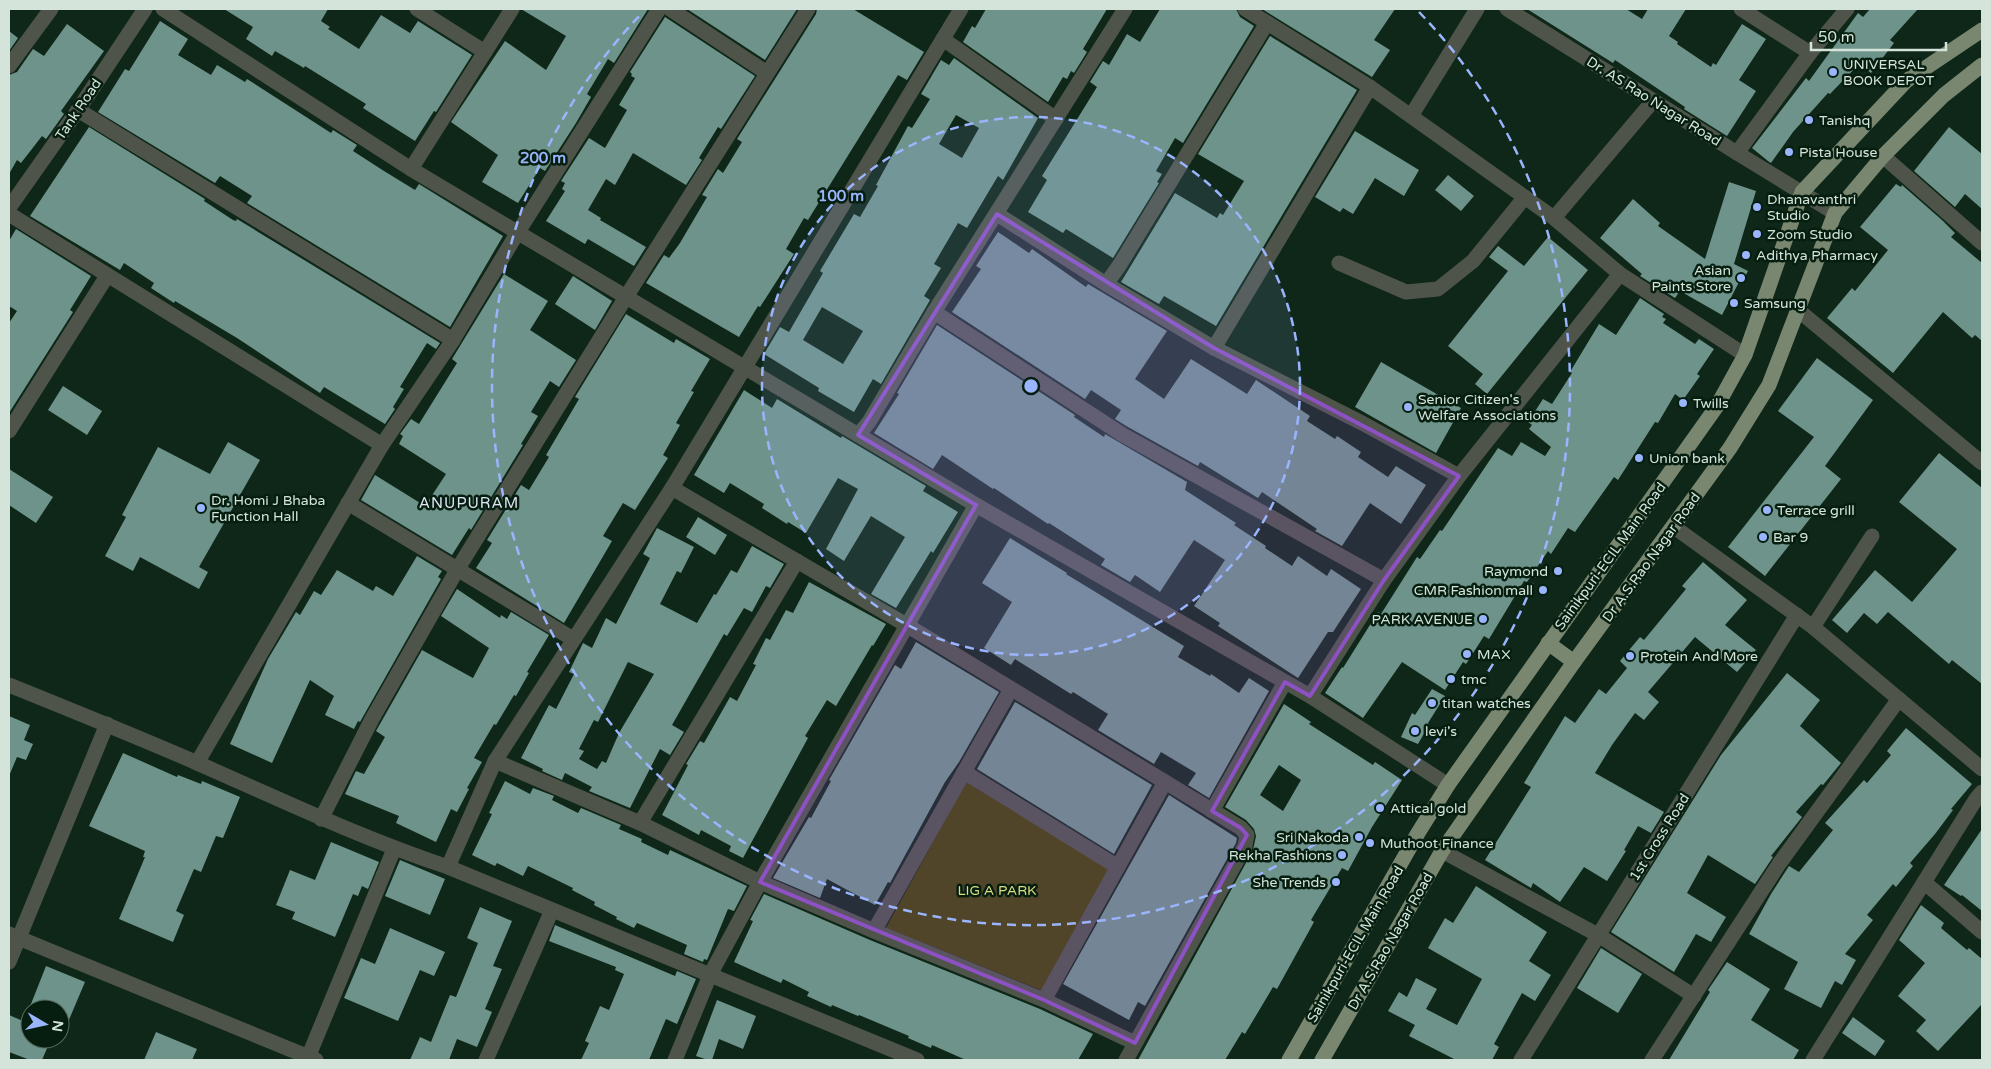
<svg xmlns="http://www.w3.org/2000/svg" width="1991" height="1069" font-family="'Varela Round',sans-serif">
<rect width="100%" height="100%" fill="#0e2718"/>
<polygon fill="#434303" points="966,782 1109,869 1041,990 886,928"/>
<g fill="#6e938a" fill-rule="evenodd">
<polygon points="224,9 328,9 321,21 330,27 328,29 359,49 381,15 410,33 418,21 472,55 436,112 434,111 415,141 363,108 366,104 305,66 304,68 275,51 272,56 246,39 253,27"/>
<polygon points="521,9 648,9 614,63 608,59 587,94 591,97 576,123 545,171 540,168 518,203 482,182 498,155 451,122 505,41 546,70 566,36"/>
<polygon points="687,9 797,9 765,60"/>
<polygon points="817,9 853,9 924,52 907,80 898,75 808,220 804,218 786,249 794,254 760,307 758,306 739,337 646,283 664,255 669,258 680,243 707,197 702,195 718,169 723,173 742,142 737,139 816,14"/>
<polygon points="986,9 1107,9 1083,49 1087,52 1074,73 1071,71 1067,79 1063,77 1048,102 963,42 972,26 975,28"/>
<polygon points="1160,9 1236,9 1240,17 1254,26 1183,143 1175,138 1156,171 1162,174 1157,182 1159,183 1113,258 1066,229 1063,233 1028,212 1047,180 1042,176 1097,87 1090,82 1103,61 1109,65 1127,34 1140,42"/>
<polygon points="1262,9 1395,9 1374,40 1390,50 1372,77"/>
<polygon points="1527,9 1626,9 1642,19 1648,9 1686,9 1669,36 1678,42 1677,44 1711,67 1713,63 1716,65 1742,24 1766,39 1739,80 1756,91 1727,136 1684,109 1685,107 1615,60 1613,63"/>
<polygon points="1870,9 1918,9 1890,40 1894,43 1871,73 1859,64 1830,94 1828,93 1793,132 1771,163 1768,161 1752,148 1806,78 1809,81 1858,13 1863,17"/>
<polygon points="665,17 755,76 721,129 718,127 699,158 702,160 686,185 633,153 615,185 606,179 588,210 601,218 600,220 646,247 634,266 588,239 585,244 546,221 565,191 562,189 565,183 561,181 589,138 605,148 627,110 619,105 635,78 631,76 632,74 630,72"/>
<polygon points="160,21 188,39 178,55 211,75 217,65 245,82 247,79 331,133 333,130 357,145 353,151 384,171 415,190 419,184 503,236 450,327 247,203 252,196 220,176 215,183 98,112 125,69 129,71"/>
<polygon points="67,24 104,51 61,111 64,114 46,139 42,136 21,163 17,160 9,174 9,75 17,72 33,49 44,56"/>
<polygon points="9,31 18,38 9,51"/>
<polygon points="1270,36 1357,90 1216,326 1164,296 1159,304 1121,282 1175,193 1217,218 1220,213 1223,215 1244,181 1198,154"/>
<path d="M954,58L1038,118L1003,180L998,176L967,228L958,223L934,264L941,268L924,296L930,300L881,384L873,379L854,412L818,391L819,388L764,354L780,327L789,332L823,273L820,271L854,214L860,217L878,186L876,185L908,126L912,128L930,99L921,94L941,60L949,65ZM956,115L979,128L962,158L939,144ZM822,307L863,331L843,364L803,340Z"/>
<polygon points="89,127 205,199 204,201 233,220 236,221 237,219 440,343 436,349 427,343 400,387 404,389 393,407 395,409 385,424 324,387 320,393 237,338 175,301 174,303 151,288 154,283 124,263 120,270 30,216"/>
<polygon points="1949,127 1982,154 1982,209 1965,194 1955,207 1914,171"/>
<polygon points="1355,131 1419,170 1404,196 1375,178 1353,214 1343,208 1340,212 1315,197"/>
<polygon points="1448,175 1474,196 1461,211 1435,190"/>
<polygon points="1729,182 1756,191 1734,264 1748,271 1741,284 1739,282 1722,315 1680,291 1675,298 1640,276 1642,274 1600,238 1633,199 1660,223 1658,226 1705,259"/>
<polygon points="1896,184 1901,187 1902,185 1943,221 1955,233 1951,237 1982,263 1982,341 1975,335 1972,338 1943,312 1893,373 1827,318 1852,288 1855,291 1888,250 1860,227"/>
<polygon points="16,229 91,276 70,310 73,312 9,413 9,323 17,311 9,306 9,241"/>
<polygon points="998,232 1029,253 1032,249 1086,287 1088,284 1167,331 1135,379 1164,399 1191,359 1247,394 1256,380 1310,416 1307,421 1335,439 1337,436 1361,452 1358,457 1388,477 1396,466 1426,485 1401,524 1370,503 1342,546 1315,531 1317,529 1262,492 1258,498 1200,462 1198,466 1128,427 1115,419 1121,410 1091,390 1085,399 952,312 981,269 976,266"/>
<polygon points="1548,237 1588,270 1487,394 1475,384 1483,374 1448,346 1508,271 1489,257 1498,246 1524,266"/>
<polygon points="504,274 548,301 530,330 576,360 559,387 550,381 531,412 538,416 521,444 523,445 471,530 469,528 452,555 361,500 375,475 425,506 446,474 399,444 403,436 400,434 411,419 419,424 437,395 457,363 452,359"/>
<polygon points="573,276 612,301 595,330 555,304"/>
<polygon points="1640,298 1664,314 1662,317 1666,319 1663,323 1695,344 1699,339 1714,349 1697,374 1700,376 1683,400 1675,394 1658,423 1655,422 1618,480 1614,477 1575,532 1568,528 1551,554 1548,551 1527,582 1524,581 1489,639 1484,636 1466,664 1463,662 1445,690 1402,662 1363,718 1325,693 1342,667 1343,668 1378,612 1381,614 1417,557 1420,559 1440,530 1442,531 1498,448 1512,456 1521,442 1545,456 1551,447 1529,429 1532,425 1528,422 1543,399 1552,404 1572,373 1570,372 1599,324 1616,335"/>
<polygon points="626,314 674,343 676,339 710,359 691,391 694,392 676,423 680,425 663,455 668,458 635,510 623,503 603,536 612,541 564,623 476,568 492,543 487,540 521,485 529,490 549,457 546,455 579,399 575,397"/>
<polygon points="937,325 1075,415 1074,417 1104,437 1105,434 1187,482 1185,490 1236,523 1234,525 1266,546 1265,548 1292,566 1298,556 1327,576 1331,569 1361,589 1333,632 1328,632 1298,678 1218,626 1220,623 1194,606 1225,560 1194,540 1160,592 1135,575 1130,582 1101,565 1105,559 1049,523 1048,524 994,488 993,489 942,455 933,469 874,433 899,394 897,393"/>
<polygon points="1817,358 1873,400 1825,466 1841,479 1765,576 1728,547 1814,437 1778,411"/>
<polygon points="1381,362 1461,408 1436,453 1355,407"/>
<polygon points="63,386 102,411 87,435 48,410"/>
<polygon points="744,390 772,408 777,399 841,438 842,436 926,486 923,491 958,512 933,553 931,551 896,608 871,594 905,537 871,516 844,561 826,549 858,489 838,478 806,533 788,522 787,524 762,508 764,504 730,483 724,493 694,475"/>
<polygon points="228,442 260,460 199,567 208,572 199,589 140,557 133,571 105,556 126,517 122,515 158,447 210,474"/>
<polygon points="1939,453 1982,488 1982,684 1952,660 1949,664 1888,612 1877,624 1864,613 1847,633 1832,620 1875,570 1912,602 1957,549 1899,502"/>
<polygon points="9,469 53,497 36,523 9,505"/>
<polygon points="698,517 727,535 715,555 686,537"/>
<path d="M657,528L694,547L681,573L677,571L660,604L697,623L714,594L716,595L731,570L737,573L752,546L784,564L770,588L766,586L752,612L744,608L727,636L724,634L672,725L684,732L670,755L660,749L630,808L589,791L592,787L565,773L562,780L542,771L543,769L521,758L549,705L556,709L574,674L569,672L583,643L592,648L606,618L616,624L650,558L643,554ZM628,662L654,674L619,733L606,763L602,761L597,769L579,759L584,751L579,749L594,720L598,722Z"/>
<polygon points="1010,538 1067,573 1066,574 1184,646 1178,657 1210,676 1211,674 1239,693 1249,678 1269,691 1209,798 1188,785 1196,773 1161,752 1154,764 1098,730 1108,714 1073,692 1071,694 1015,659 1011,665 984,648 1012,602 982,583"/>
<polygon points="417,556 442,571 438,577 441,579 360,722 358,721 354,729 325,715 334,696 310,680 272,763 230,744 268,659 296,612 300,615 314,591 321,595 337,570 373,591 376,586 393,596"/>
<polygon points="1703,562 1747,600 1725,625 1756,650 1737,672 1695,637 1648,692 1659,702 1644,720 1635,713 1612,745 1595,773 1664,812 1651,833 1638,826 1624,850 1626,851 1607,881 1584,867 1560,902 1533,883 1531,888 1485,860 1531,787 1524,783 1565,716 1575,723 1599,689 1606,694 1627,668 1620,661 1640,637 1644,640 1686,589 1682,586"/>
<polygon points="809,582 886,624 873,646 872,645 836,706 827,700 805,736 808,738 743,858 729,851 731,846 701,830 699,835 662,815 688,765 686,764 700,741 704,743 730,697 737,701 756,665 753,664 766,638 770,640 786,610 793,613"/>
<polygon points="457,589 500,618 501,615 507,619 511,612 549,635 527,672 529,673 516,696 514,695 496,725 494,724 474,758 482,762 467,788 469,789 457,812 451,809 436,842 396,823 399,816 345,794 356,771 364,774 385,737 376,731 422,650 473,678 489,648 441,616"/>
<polygon points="916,642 999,692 959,762 945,782 890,883 888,882 875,905 827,879 820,898 773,878 809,817 811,818 831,781 829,780 895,665 901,669"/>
<polygon points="1787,673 1820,700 1800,726 1841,763 1823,785 1821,784 1796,812 1802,817 1771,856 1773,857 1755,884 1708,855 1687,893 1726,917 1711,942 1696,934 1674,972 1611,932 1721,755"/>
<polygon points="1432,689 1445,696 1428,723 1429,725 1418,744 1401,737 1412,713 1415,715"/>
<polygon points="1015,702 1152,785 1114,854 977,769"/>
<path d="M1284,704L1311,722L1309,724L1337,742L1373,765L1375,762L1402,780L1372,827L1348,871L1342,868L1311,920L1314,922L1277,989L1273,987L1245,1034L1242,1032L1225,1060H1138L1253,850L1256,836L1254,829L1246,820L1225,807ZM1279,765L1301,780L1283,811L1260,795Z"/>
<polygon points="9,716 30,725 24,740 33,744 26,760 17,757 9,776"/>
<polygon points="1906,728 1972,784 1951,809 1953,810 1935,834 1910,863 1913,866 1896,887 1893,884 1867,915 1873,920 1845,954 1856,960 1842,985 1835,981 1821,1008 1784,989 1798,962 1749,934 1771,894 1789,866 1799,872 1833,830 1825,823 1864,780 1867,783 1891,755 1887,751"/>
<polygon points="123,753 177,777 178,775 201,784 202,781 240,797 223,838 216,836 201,872 194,869 176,911 184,915 173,942 119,919 145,857 143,857 145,851 89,826"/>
<polygon points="505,781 530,794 533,788 554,796 552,800 578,813 581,808 621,825 619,829 642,839 641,842 668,855 670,850 747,886 734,911 728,909 707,960 704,959 703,962 684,954 687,945 637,923 634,928 616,919 617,917 594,905 595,902 572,890 573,888 528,866 523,876 497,863 495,866 472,855 492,814 489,813"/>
<polygon points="1169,795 1237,838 1236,843 1145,1006 1138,1002 1129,1020 1063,984"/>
<polygon points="1982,829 1982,911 1962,895 1961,896 1944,885"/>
<polygon points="331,842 379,862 368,889 362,886 358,896 353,894 335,937 292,919 295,912 276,905 290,870 315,880"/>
<polygon points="400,860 445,879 430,915 385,896"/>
<polygon points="1476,886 1547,932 1529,961 1551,975 1535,1001 1522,993 1494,1044 1499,1047 1492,1060 1456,1060 1409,1036 1415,1025 1388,1011 1399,992 1407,997 1416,978 1437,989 1426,1009 1457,1025 1482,979 1428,948 1445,918 1453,923"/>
<polygon points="764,894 870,940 1040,1009 1093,1034 1078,1060 966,1060 932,1045 931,1048 908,1038 909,1036 859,1015 858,1016 832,1005 831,1007 807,996 809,992 783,979 781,983 734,962 753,921 750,920"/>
<polygon points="1921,905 1944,923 1941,928 1967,950 1969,948 1982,959 1982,1004 1938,1051 1916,1031 1926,1020 1898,996 1925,963 1899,940"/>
<polygon points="480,907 512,921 493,966 502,969 485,1009 492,1012 477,1047 457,1039 449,1060 410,1060 420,1037 431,1042 450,995 456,997 478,943 467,938"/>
<polygon points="555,925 675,976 677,971 696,979 677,1024 666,1019 649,1060 581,1060 589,1043 585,1041 600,1006 609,1010 624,974 615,970 616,967 549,941"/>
<polygon points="390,928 445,952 434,976 420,970 398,1021 344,998 361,958 375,964"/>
<polygon points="1601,948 1642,974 1618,1013 1577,988"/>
<polygon points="1727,962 1770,989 1751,1020 1799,1050 1793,1060 1669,1060 1710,992 1708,990"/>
<polygon points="46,966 85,982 60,1041 60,1009 29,1009"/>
<polygon points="717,1000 756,1016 743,1049 719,1039 712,1060 708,1060 696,1056"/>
<polygon points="9,1015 30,1024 30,1039 51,1039 42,1060 30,1060 9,1052"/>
<polygon points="1853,1017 1885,1041 1875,1056 1842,1033"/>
<polygon points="156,1032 197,1049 192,1060 144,1060"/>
</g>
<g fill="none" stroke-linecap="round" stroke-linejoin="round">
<g stroke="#4e5449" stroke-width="15">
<polyline points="163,9 411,169 976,505 1310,696 1448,785"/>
<polyline points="417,9 485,52"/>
<polyline points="670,9 767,73"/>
<polyline points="1245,9 1370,87 1554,218 1620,274 1745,355"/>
<polyline points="1507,9 1737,153 1835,213"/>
<polyline points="1741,9 1810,53"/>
<polyline points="943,39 1056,119"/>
<polyline points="9,66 51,9"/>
<polyline points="78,110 453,340"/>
<polyline points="1411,116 1477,9"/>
<polyline points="1737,153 1810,53 1847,9"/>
<polyline points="1883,156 1982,243"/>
<polyline points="411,169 512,9"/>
<polyline points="9,208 78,110 145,9"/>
<polyline points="9,214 382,445"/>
<polyline points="997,214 1106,284 1214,348 1362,423 1459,476"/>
<polyline points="1554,218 1653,101"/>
<polyline points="1339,263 1406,292 1438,289 1473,261 1525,197"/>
<polyline points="1106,284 1119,266 1267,23"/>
<polyline points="1798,310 1982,463"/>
<polyline points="934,312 1123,435 1384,580"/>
<polyline points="1214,348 1370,87"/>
<polyline points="9,431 107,276"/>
<polyline points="858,435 869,422 934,312 1125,9"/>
<polyline points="672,488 908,626 1241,828 1247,835 1245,846 1126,1060"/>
<polyline points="348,503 573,639"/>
<polyline points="1674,527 1813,627 1982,769"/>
<polyline points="1813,627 1872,536"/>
<path d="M9,685C71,710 133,735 195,762C279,799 361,838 448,867L917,1060"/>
<polyline points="1310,696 1384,580 1459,476 1620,274"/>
<polyline points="495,761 640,823 760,882 874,931 1044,1000 1135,1043"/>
<polyline points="197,763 382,445 453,340 518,232 659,9"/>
<polyline points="964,772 1118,867"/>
<polyline points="1212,811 1285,682"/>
<polyline points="321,819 372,719 457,570 626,297 808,9"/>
<polyline points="640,823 797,561"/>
<polyline points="1442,851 1598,935 1694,996"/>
<polyline points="448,867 495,761 672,488 961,9"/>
<polyline points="1924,882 1982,932"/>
<polyline points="874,931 1011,689"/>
<polyline points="9,934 316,1060"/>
<polyline points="9,962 107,724"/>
<polyline points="1044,1000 1165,782"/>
<polyline points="307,1060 394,849"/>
<polyline points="486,1060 552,910"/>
<polyline points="675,1060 710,975 760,882 976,505"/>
<polyline points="1521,1060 1797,615"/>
<polyline points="1652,1060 1779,864 1899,699"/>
<polyline points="1813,1060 1976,799 1982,792"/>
</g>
<g stroke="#7a8770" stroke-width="15">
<polyline points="1548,643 1574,662"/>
<polyline points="1289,1060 1418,833 1448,785 1717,406 1745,355 1802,192 1906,81 1982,30"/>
<polyline points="1322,1060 1442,851 1574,662 1730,448 1769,385 1835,213 1883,156 1944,95 1982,65"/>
</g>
</g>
<path fill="#8d51c4" fill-opacity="0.2" stroke="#8d51c4" stroke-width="4" stroke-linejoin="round" d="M997,214L1214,348L1459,476L1384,580L1310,696L1285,682L1212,811L1241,828L1247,835L1135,1043L1044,1000L760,882L976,505L858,435Z"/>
<circle cx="1031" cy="386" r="269" fill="#9ab5fd" fill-opacity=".12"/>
<g fill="none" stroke="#9ab5fd" stroke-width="2.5" stroke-dasharray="9 6">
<circle cx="1031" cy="386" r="269"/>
<path d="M1419 12A539 539 0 1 1 643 12"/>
</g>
<g fill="#9ab5fd" stroke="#051e0f" stroke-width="2">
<circle cx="1833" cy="72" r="5"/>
<circle cx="1809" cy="120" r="5"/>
<circle cx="1789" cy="152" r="5"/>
<circle cx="1757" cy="207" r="5"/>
<circle cx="1757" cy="234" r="5"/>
<circle cx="1746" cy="255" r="5"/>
<circle cx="1741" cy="278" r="5"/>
<circle cx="1734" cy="303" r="5"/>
<circle cx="1683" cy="403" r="5"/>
<circle cx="1408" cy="407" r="5"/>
<circle cx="1639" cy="458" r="5"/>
<circle cx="201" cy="508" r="5"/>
<circle cx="1767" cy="510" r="5"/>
<circle cx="1763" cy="537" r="5"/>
<circle cx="1558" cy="571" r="5"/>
<circle cx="1543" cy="590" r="5"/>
<circle cx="1483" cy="619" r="5"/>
<circle cx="1467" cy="654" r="5"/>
<circle cx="1630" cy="656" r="5"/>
<circle cx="1451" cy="679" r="5"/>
<circle cx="1432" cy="703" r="5"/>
<circle cx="1415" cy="731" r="5"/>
<circle cx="1380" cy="808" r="5"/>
<circle cx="1359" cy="837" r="5"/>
<circle cx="1370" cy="843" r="5"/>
<circle cx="1342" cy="855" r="5"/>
<circle cx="1336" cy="882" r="5"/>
</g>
<g text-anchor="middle" stroke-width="5" stroke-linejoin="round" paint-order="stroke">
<g font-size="14" fill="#d5e4da" stroke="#051e0f" text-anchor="start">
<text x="1843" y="69">UNIVERSAL<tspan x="1843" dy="16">BO0K DEPOT</tspan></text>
<text x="1819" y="125">Tanishq</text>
<text x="1799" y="157">Pista House</text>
<text x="1767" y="204">Dhanavanthri<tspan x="1767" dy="16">Studio</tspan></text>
<text x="1767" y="239">Zoom Studio</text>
<text x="1756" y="260">Adithya Pharmacy</text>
<text x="1731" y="275" text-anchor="end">Asian<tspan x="1731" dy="16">Paints Store</tspan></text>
<text x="1744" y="308">Samsung</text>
<text x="1418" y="404">Senior Citizen's<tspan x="1418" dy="16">Welfare Associations</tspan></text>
<text x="1693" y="408">Twills</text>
<text x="1649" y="463">Union bank</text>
<text x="211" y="505">Dr. Homi J Bhaba<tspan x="211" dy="16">Function Hall</tspan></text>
<text x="1777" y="515">Terrace grill</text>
<text x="1773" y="542">Bar 9</text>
<text x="1548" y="576" text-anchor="end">Raymond</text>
<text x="1533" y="595" text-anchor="end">CMR Fashion mall</text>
<text x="1473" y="624" text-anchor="end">PARK AVENUE</text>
<text x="1477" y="659">MAX</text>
<text x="1640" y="661">Protein And More</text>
<text x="1461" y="684">tmc</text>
<text x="1442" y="708">titan watches</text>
<text x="1425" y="736">levi's</text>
<text x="1390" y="813">Attical gold</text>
<text x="1349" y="842" text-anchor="end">Sri Nakoda</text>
<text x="1380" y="848">Muthoot Finance</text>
<text x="1332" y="860" text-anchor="end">Rekha Fashions</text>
<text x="1326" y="887" text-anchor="end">She Trends</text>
</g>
<g font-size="14" fill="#d5e4da" stroke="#051e0f">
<text transform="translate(1654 101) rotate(32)" y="5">Dr. AS Rao Nagar Road</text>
<text transform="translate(78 109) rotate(-56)" y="5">Tank Road</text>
<text transform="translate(1610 556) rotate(-54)" y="5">Sainikpuri-ECIL Main Road</text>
<text transform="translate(1651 557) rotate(-54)" y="5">Dr A.S.Rao Nagar Road</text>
<text transform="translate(1659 837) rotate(-58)" y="5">1st Cross Road</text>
<text transform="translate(1390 941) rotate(-60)" y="5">Dr A.S.Rao Nagar Road</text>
<text transform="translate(1355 944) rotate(-60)" y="5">Sainikpuri-ECIL Main Road</text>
</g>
<g font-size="14" fill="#dadd81" stroke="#051e0f">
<text x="997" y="895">LIG A PARK</text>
</g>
<g font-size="15" letter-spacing="1" fill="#dfe4f2" stroke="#051e0f">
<text x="469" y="508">ANUPURAM</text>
</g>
</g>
<circle cx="1031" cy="386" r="8" fill="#9ab5fd" stroke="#051e0f" stroke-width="2.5"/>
<g font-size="15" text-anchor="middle" font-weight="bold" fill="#9ab5fd" stroke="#051e0f" stroke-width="5" stroke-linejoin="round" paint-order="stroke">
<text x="543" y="163">200 m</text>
<text x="841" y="201">100 m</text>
</g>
<rect width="1991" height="1069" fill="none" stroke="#d5e4da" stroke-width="20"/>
<g transform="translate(45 1024) rotate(99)"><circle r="24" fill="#051e0f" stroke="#586d60"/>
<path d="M0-4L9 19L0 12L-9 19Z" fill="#9ab5fd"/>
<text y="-8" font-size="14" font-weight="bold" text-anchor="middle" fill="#d5e4da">N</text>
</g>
<path d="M1811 42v8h135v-8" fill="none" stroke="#d5e4da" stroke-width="2.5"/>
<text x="1818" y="42" font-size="15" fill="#d5e4da" stroke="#051e0f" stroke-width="4" paint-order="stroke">50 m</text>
</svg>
